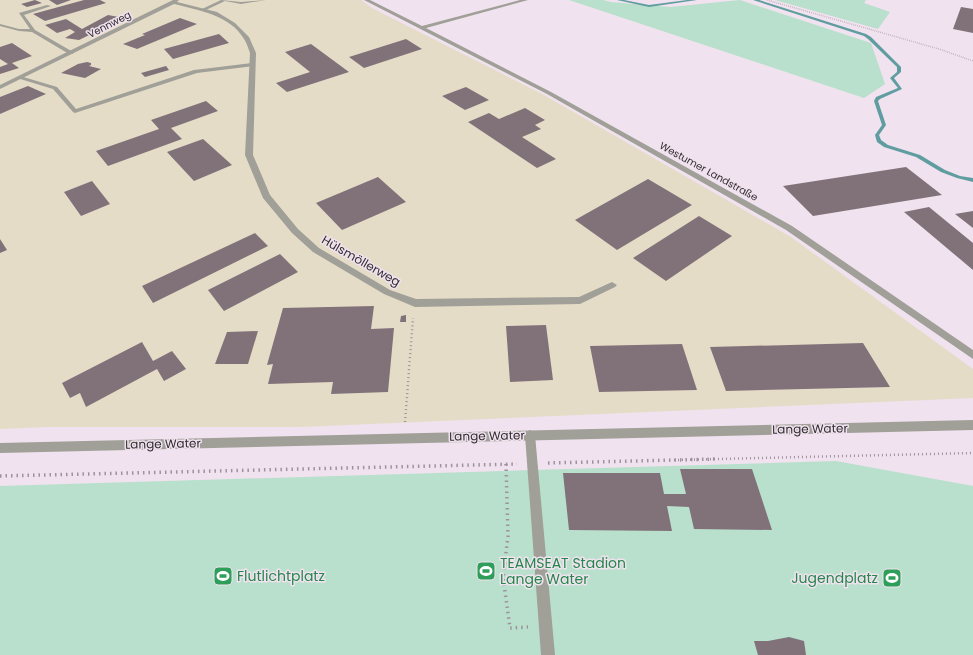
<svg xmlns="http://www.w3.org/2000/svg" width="973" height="655" font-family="Poppins,sans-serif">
<rect width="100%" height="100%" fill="#f0e2ee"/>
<polygon fill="#e5dcc7" points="0,0 361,0 372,8 544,95 791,237 973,369 973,398 301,427 46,427 0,429"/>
<g fill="#b9e0cc">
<polygon points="569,0 603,0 611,2 670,7 740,0 871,43 885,84 864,98"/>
<polygon points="775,0 866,0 864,3 890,12 878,29"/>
<polygon points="836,461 973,486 973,655 0,655 0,486"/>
</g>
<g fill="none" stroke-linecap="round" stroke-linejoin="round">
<g fill="#5f9da0" fill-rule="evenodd">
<polygon points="617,0 624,0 649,5 687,0 697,0 649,7"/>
<polygon points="753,0 759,0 866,34 871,37 901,67 901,72 894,78 902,89 880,99 878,101 886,125 879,135 881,140 888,145 920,155 945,170 960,176 973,178 973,182 957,178 941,172 916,157 884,147 877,142 875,135 882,125 874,101 876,97 898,88 890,78 897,72 897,67 868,39 864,36"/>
</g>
</g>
<g fill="#81727a">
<polygon points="35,0 42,3 27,7 21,4"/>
<polygon points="49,0 71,0 57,5"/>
<polygon points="84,0 100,0 106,3 45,21 33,14"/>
<polygon points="961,7 973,9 973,33 953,29"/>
<polygon points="108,15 124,18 79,40 65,38 75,32 70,29 57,33 45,25 66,19 82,29"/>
<polygon points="180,18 197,24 137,49 123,44 145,35 142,34"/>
<polygon points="219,34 229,43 173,59 164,49"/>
<polygon points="406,39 422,49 364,68 349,57"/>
<polygon points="12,43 32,56 12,63 19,68 0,74 0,67 8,64 0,59 0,47"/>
<polygon points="311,44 349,72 287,92 276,83 310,72 285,52"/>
<polygon points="87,62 91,63 91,65 89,66 101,69 85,78 61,73 78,64"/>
<polygon points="166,66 169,70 145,77 141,73"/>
<polygon points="28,86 46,94 0,114 0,97"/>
<polygon points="466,87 489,100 465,110 442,96"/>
<polygon points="206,101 218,111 171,128 182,139 108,166 96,151 159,129 151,120"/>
<polygon points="525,108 545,120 535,125 541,129 522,137 556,159 537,168 468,122 489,113 499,119"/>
<polygon points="203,139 232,165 194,181 167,152"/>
<polygon points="906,167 942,195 813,216 783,186"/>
<polygon points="378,177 406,202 342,230 316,203"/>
<polygon points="648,179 692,205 617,250 575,220"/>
<polygon points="92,181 110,204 81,216 64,192"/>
<polygon points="929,207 973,243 973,270 904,212"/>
<polygon points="973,211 973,228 955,214"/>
<polygon points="699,216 732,236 666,281 633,258"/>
<polygon points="255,233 268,246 153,303 142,286"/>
<polygon points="0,239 7,250 0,253"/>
<polygon points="280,254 298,272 224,311 208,290"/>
<polygon points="374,306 371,329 394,328 388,392 331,394 333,382 268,384 273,364 267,365 283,308"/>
<polygon points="406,315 406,322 400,322 401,316"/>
<polygon points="546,325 553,380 510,382 506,326"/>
<polygon points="258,331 248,364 215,364 227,332"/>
<polygon points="142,342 153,361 172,351 186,369 164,381 157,369 86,407 80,393 70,398 62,383"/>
<polygon points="863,343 890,387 726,391 710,347"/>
<polygon points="682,344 697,390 599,392 590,346"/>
<polygon points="680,469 752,469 772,530 694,529 689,507 667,506 672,531 569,530 563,473 660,473 664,494 686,494"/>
<polygon points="789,637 804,641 806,655 758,655 754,641 768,641"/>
</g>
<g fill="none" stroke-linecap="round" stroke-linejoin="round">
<polyline stroke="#9d939c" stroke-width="1.5" stroke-dasharray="0.5 1.5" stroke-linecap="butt" points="767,0 939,49 973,61"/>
<g stroke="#9d939c" stroke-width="2.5" stroke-dasharray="1 3" stroke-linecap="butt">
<polyline points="405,422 413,318"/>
<polyline points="674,460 973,453"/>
</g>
<g stroke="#9d939c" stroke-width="3.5" stroke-dasharray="1.5 4" stroke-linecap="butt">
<polyline points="548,463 717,459"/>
<polyline points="506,464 508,536 503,577 510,628 528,627"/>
<polyline points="0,476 517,464"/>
</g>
<g fill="#a09f98" fill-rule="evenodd">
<polygon points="221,0 241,2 266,0 241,4 225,1 206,10 202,9"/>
<polygon points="47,5 51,6 24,15 35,30 73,52 73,54 69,54 32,32 19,31 0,26 0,24 19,29 30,29 19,13"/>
<polygon points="252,63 255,65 254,66 197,73 75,113 73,112 53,89 17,78 20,76 57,87 76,109 194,70"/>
<polygon points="530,430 534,432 535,435 555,655 541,655 525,435 526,432"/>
</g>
<g fill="#a09f98" fill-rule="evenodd">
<path d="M173,0H179L177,2L217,12L235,23L249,37L256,53L253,155L270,195L298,229L319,248L390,290L416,299L579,297L612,282L617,285L615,287L580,304L415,307L384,294L313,252L292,233L263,198L245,155L250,53C248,48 247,43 244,39C230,15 198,10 174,4L0,89V85Z"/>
<polygon points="364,0 370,0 422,26 520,0 528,0 426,28 551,92 792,226 973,350 973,359 786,230 547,94"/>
<polygon points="973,420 973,430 0,453 0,443"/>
</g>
</g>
<defs>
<g id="stadium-square" transform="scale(1)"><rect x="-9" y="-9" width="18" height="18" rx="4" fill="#2e9e5b" stroke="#f0e2ee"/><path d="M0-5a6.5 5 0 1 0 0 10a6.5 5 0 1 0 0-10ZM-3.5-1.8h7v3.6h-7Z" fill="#fff"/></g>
</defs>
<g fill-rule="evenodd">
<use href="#stadium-square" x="486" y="571"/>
<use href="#stadium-square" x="223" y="576"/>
<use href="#stadium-square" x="892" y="578"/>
</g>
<g text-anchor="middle" stroke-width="3" stroke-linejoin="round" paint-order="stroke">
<g font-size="10" fill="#312c30" stroke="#f0e2ee">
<text transform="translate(109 24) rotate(-27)" y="4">Vennweg</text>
<text transform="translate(709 171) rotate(29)" y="4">Westumer Landstraße</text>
</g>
<g font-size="12" fill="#312c30" stroke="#f0e2ee">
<text transform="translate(361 261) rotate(30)" y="4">Hülsmöllerweg</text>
<text transform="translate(810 429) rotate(-1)" y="4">Lange Water</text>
<text transform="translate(487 436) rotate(-1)" y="4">Lange Water</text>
<text transform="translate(163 444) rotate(-1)" y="4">Lange Water</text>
</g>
<g font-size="14" fill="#27864d" stroke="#f0e2ee" text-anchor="start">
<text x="500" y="568">TEAMSEAT Stadion<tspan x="500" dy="16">Lange Water</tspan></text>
<text x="237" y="581">Flutlichtplatz</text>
<text x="878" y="583" text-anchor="end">Jugendplatz</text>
</g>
</g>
</svg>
